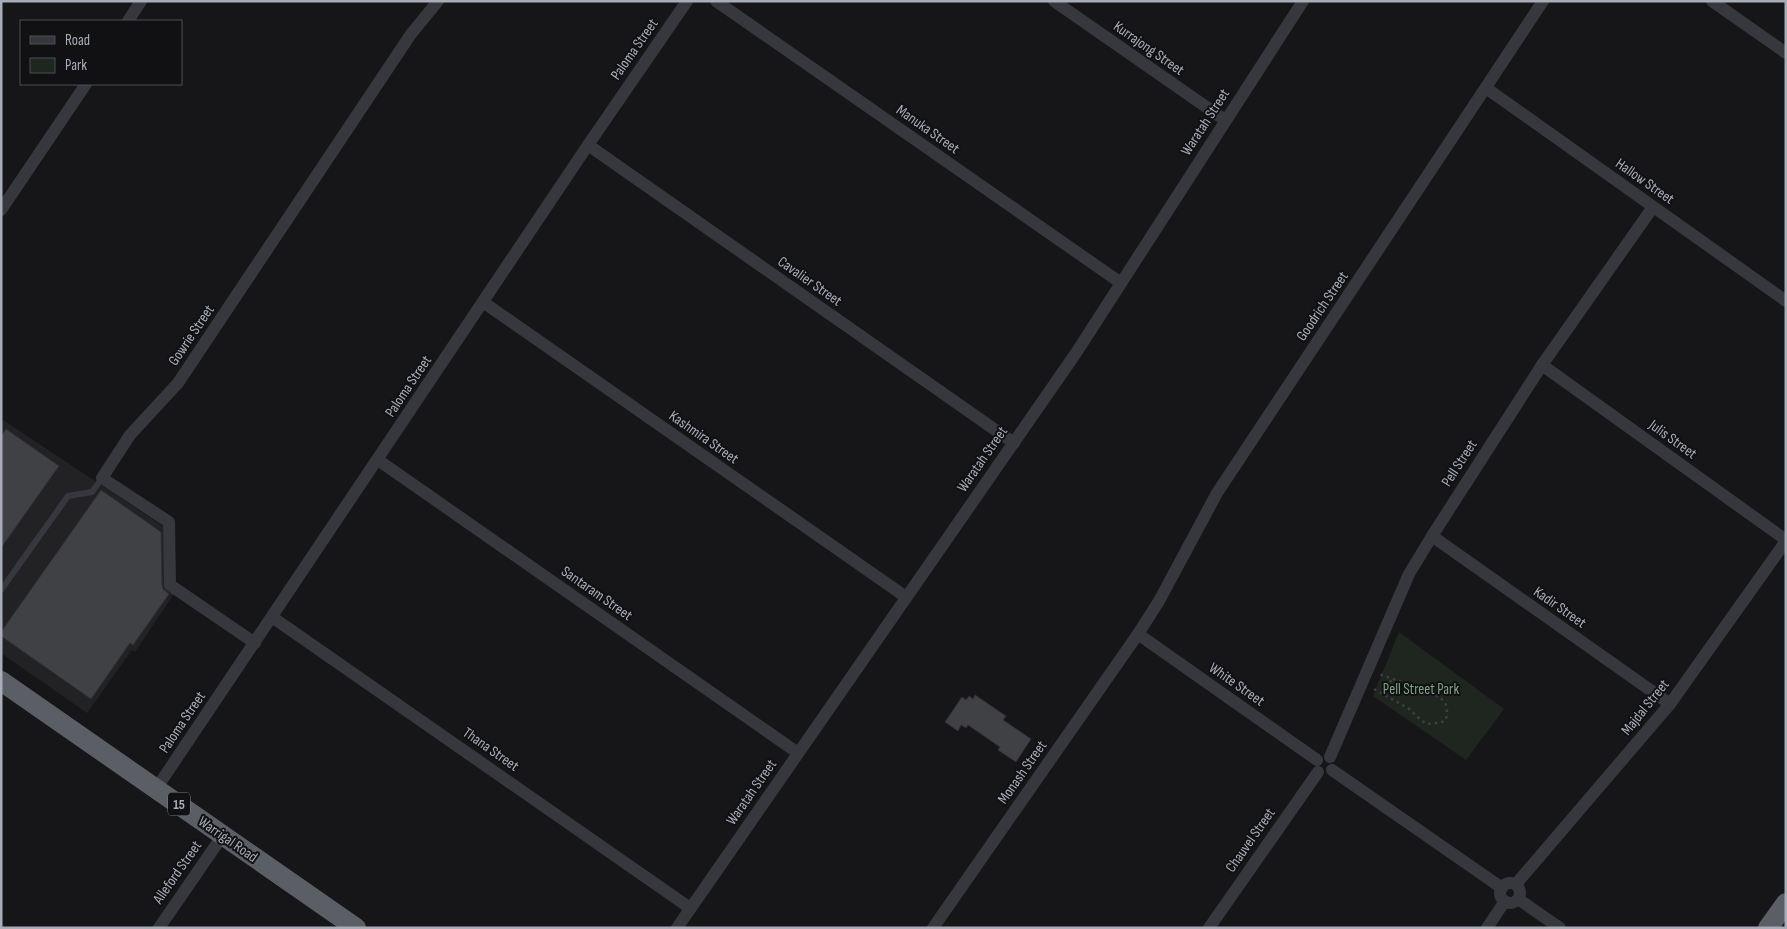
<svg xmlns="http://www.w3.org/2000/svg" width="1787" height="929" font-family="'Sofia Sans Condensed',sans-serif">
<rect width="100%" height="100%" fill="#161618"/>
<polygon fill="#222225" points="3,420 163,526 165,585 175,592 135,652 132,650 87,713 1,653 1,422"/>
<polygon fill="#1e261f" points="1399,632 1504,709 1466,760 1373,696"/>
<g fill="#404145" stroke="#303034">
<polygon points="6,429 59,466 1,548 1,436"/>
<polygon points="101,490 161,532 162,585 163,589 169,594 133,645 130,643 91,699 1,636 1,632"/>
<polygon points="975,695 1006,716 1003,720 1031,739 1016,762 998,750 1000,747 968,725 966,728 961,725 958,731 945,722 962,697 966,700 969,696 973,699"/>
</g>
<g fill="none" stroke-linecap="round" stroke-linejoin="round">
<g stroke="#3d3f44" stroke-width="2.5" stroke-dasharray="2.5 4" stroke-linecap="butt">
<path d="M1374,689L1408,708L1422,721L1428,724L1442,722L1446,719C1447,714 1448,708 1445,703C1438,690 1394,681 1380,674"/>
<polyline points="1385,694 1388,684 1392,680"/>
</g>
<polyline stroke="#37383d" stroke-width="6" points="1,590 68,496 92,492 102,478"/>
<g stroke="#37383d" stroke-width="12">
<polyline points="716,1 1121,283"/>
<polyline points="1054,1 1225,120"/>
<polyline points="1712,1 1786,53"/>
<polyline points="128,21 141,1"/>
<polyline points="1486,88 1786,301"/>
<polyline points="588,145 1014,443"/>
<polyline points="1,210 86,84"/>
<polyline points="483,302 906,597"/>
<polyline points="1542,365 1786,540"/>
<polyline points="378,460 798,753"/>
<polyline points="1432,536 1670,704"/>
<polyline points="272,617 690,908"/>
<polyline points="1138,634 1317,760"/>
<polyline points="255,643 170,585 169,522 102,478 130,435 178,383 411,34 438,1"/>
<polyline points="1330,757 1409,574 1432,536 1542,365 1653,207"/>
<polyline points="1332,770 1502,888"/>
<polyline points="156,789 588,145 687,1"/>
<circle cx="1510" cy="893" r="10"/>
<polyline points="1516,884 1670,704 1786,541"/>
<polyline points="1518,899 1560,928"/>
<polyline points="159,928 223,835"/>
<polyline points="677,928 1076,353 1303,1"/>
<polyline points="933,928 1138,634 1159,601 1217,493 1543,1"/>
<polyline points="1209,928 1318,772"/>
<polyline points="1487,928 1505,901"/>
</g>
<g stroke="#5b5e65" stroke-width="20">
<polyline points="1,681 356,928"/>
<polyline points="1768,928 1786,903"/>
</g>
</g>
<g text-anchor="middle" stroke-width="4" stroke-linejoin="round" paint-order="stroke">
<rect fill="#111113" stroke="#7b7e86" stroke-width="1" x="168" y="792.5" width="22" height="23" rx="4"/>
<g font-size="14" font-weight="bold" fill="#a8adb8">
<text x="179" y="809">15</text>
</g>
<g font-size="15" fill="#a8adb8" stroke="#111113">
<text transform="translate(1149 48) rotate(35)" y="5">Kurrajong Street</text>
<text transform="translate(634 49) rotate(-55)" y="5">Paloma Street</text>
<text transform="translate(1205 122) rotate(-57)" y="5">Waratah Street</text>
<text transform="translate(928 129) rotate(35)" y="5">Manuka Street</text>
<text transform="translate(1645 181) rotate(35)" y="5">Hallow Street</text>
<text transform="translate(810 281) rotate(35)" y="5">Cavalier Street</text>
<text transform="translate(1322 306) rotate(-56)" y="5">Goodrich Street</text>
<text transform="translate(191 335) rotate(-56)" y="5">Gowrie Street</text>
<text transform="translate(408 386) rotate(-56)" y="5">Paloma Street</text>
<text transform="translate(704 437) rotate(35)" y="5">Kashmira Street</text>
<text transform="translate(1673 439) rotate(36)" y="5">Julis Street</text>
<text transform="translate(982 459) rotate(-55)" y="5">Waratah Street</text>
<text transform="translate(1459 463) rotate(-57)" y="5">Pell Street</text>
<text transform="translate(597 593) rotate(35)" y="5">Santaram Street</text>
<text transform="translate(1560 607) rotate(35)" y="5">Kadir Street</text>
<text transform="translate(1237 684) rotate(35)" y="5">White Street</text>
<text transform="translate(1645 707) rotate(-51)" y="5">Majdal Street</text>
<text transform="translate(182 722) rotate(-56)" y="5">Paloma Street</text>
<text transform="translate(491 749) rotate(35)" y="5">Thana Street</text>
<text transform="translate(1022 772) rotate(-55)" y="5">Monash Street</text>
<text transform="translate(751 792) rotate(-55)" y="5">Waratah Street</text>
<text transform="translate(228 839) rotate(35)" y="5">Warrigal Road</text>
<text transform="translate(1250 840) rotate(-55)" y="5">Chauvel Street</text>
<text transform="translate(177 872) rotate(-55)" y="5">Alleford Street</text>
</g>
<g font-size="15" fill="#7fa381" stroke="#111113">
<text x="1421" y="694">Pell Street Park</text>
</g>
</g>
<rect width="1787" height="929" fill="none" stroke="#a8adb8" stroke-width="5"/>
<rect x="20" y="20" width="162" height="65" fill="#111113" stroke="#4d4f55"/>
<rect x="30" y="36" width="25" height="8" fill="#37383d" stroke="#4d4f55"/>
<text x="65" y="45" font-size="15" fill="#a8adb8">Road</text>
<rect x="30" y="58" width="25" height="15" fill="#1e261f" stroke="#4d4f55"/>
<text x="65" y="70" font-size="15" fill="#a8adb8">Park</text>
</svg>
